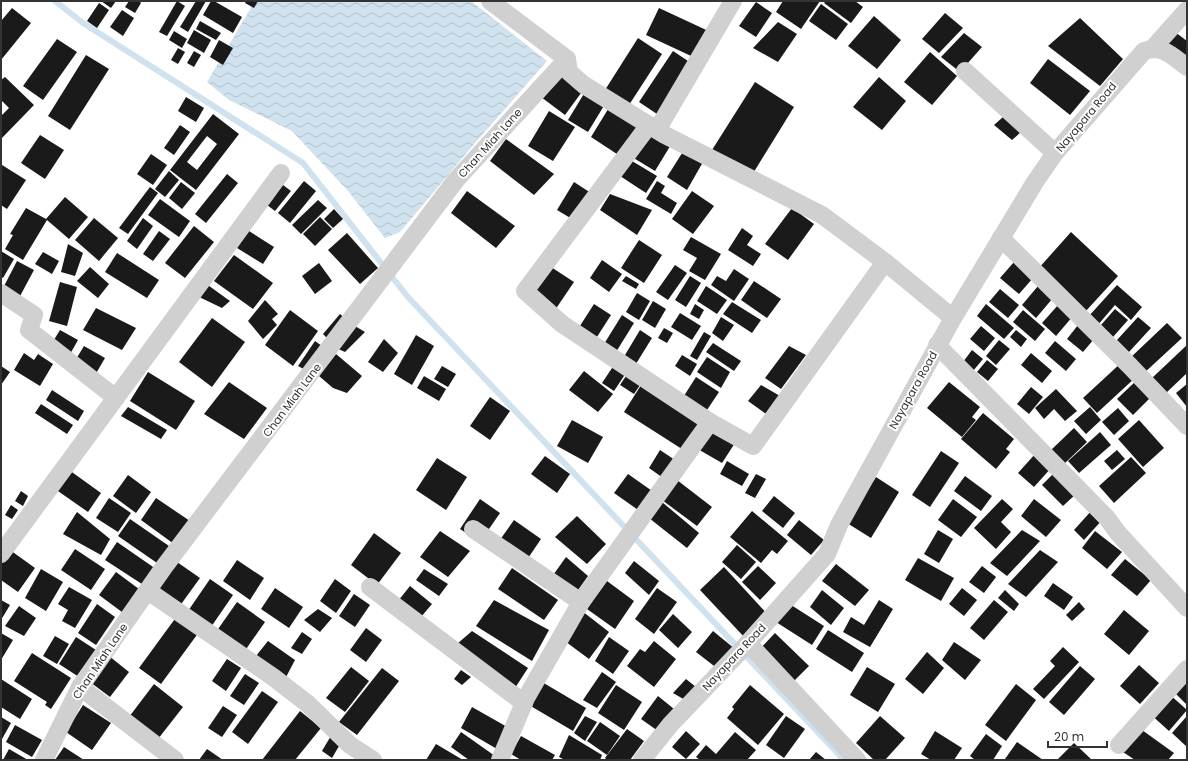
<svg xmlns="http://www.w3.org/2000/svg" width="1188" height="761" font-family="Poppins,sans-serif">
<defs>
<pattern id="water-waves" width="16" height="10" patternUnits="userSpaceOnUse"><rect width="16" height="10" fill="#cfe2ee"/><path d="M0 5q4-4 8 0t8 0" fill="none" stroke="#b2c2cd"/></pattern>
</defs>
<rect width="100%" height="100%" fill="#fff"/>
<polygon fill="url(#water-waves)" points="255,1 471,1 547,61 475,143 400,232 385,238 348,191 292,131 229,100 207,82"/>
<g fill="none" stroke-linecap="round" stroke-linejoin="round">
<polyline stroke="#cfe2ee" stroke-width="6" points="55,1 83,23 303,163 407,296 844,760"/>
</g>
<g fill="#1a1a1a" fill-rule="evenodd">
<polygon points="101,1 116,1 111,8"/>
<polygon points="129,1 139,1 141,3 135,13 125,7"/>
<polygon points="177,1 185,6 167,36 159,32"/>
<polygon points="196,1 206,1 188,32 180,27"/>
<polygon points="211,1 214,1 242,17 233,33 203,15"/>
<polygon points="246,1 258,1 254,8 245,3"/>
<polygon points="783,1 820,1 801,29 776,12"/>
<polygon points="826,1 855,1 863,7 851,23 824,3"/>
<polygon points="756,2 772,13 756,37 739,26"/>
<polygon points="99,3 109,10 97,28 87,21"/>
<polygon points="821,4 848,24 836,40 809,21"/>
<polygon points="12,8 31,23 1,60 1,21"/>
<polygon points="659,8 717,35 704,62 646,35"/>
<polygon points="122,10 134,18 123,36 110,27"/>
<polygon points="945,13 963,28 939,53 922,39"/>
<polygon points="874,16 901,40 877,69 848,46"/>
<polygon points="1080,18 1123,59 1100,86 1048,46"/>
<polygon points="200,21 221,33 216,40 196,29"/>
<polygon points="778,22 797,34 778,62 753,48"/>
<polygon points="194,30 211,40 204,53 187,43"/>
<polygon points="174,31 187,39 182,48 169,40"/>
<polygon points="1175,32 1187,41 1187,63 1165,46"/>
<polygon points="964,33 982,47 960,72 941,57"/>
<polygon points="638,38 662,54 629,105 605,90"/>
<polygon points="57,39 77,52 43,100 23,86"/>
<polygon points="219,40 233,48 223,65 210,57"/>
<polygon points="178,48 185,52 178,64 171,60"/>
<polygon points="194,51 201,55 194,67 187,63"/>
<polygon points="673,51 697,67 663,118 639,102"/>
<polygon points="930,52 957,76 932,105 904,82"/>
<polygon points="86,55 109,69 70,130 48,116"/>
<polygon points="1048,59 1090,91 1070,115 1030,83"/>
<polygon points="560,72 584,89 565,115 541,97"/>
<polygon points="5,77 34,105 1,139 1,116 9,108 1,100 1,80"/>
<polygon points="879,77 906,101 882,130 853,107"/>
<polygon points="755,82 794,107 752,175 712,150"/>
<polygon points="585,92 605,104 588,132 568,120"/>
<polygon points="186,97 204,108 196,122 178,111"/>
<polygon points="610,106 643,126 623,158 591,137"/>
<polygon points="549,111 575,127 553,161 528,146"/>
<path d="M213,114L239,134L196,190L170,170ZM207,136L217,144L197,170L187,162Z"/>
<polygon points="1003,117 1021,132 1012,140 994,125"/>
<polygon points="180,125 190,132 174,155 164,148"/>
<polygon points="650,129 672,143 655,171 632,157"/>
<polygon points="40,135 64,150 45,179 21,163"/>
<polygon points="506,139 554,174 534,195 490,161"/>
<polygon points="684,150 703,162 687,190 667,177"/>
<polygon points="151,154 167,165 153,185 137,174"/>
<polygon points="627,158 657,176 646,193 617,174"/>
<polygon points="2,165 26,180 7,209 1,205"/>
<polygon points="169,171 179,180 165,197 155,189"/>
<polygon points="227,174 238,183 206,223 195,214"/>
<polygon points="304,181 316,191 290,223 278,213"/>
<polygon points="657,181 665,186 661,193 677,203 671,214 646,199"/>
<polygon points="181,182 195,193 182,209 169,198"/>
<polygon points="279,182 291,191 275,211 263,202"/>
<polygon points="574,182 594,195 577,222 557,210"/>
<polygon points="150,187 158,193 128,234 119,228"/>
<polygon points="467,191 515,226 496,248 451,213"/>
<polygon points="692,191 714,206 693,234 672,219"/>
<polygon points="610,194 652,210 637,235 600,210"/>
<polygon points="65,197 88,217 69,239 47,220 23,260 5,249 13,235 10,234 26,208 46,219"/>
<polygon points="160,199 190,221 179,237 148,215"/>
<polygon points="318,200 327,208 301,234 292,225"/>
<polygon points="792,208 814,224 788,260 765,244"/>
<polygon points="334,209 343,219 333,228 324,219"/>
<polygon points="320,217 332,229 315,246 303,234"/>
<polygon points="94,218 118,238 99,261 75,240"/>
<polygon points="143,218 153,226 137,249 127,241"/>
<polygon points="194,226 214,242 185,278 165,263"/>
<polygon points="742,228 753,236 747,245 761,254 753,266 728,250"/>
<polygon points="159,231 170,239 153,261 143,254"/>
<polygon points="249,231 274,247 263,264 237,248"/>
<polygon points="1071,232 1118,276 1085,312 1038,269"/>
<polygon points="347,233 378,268 360,284 328,250"/>
<polygon points="691,237 721,254 705,280 689,271 697,258 683,250"/>
<polygon points="639,240 662,255 644,283 621,268"/>
<polygon points="68,244 83,253 75,276 61,272"/>
<polygon points="1,251 14,259 3,278 1,277"/>
<polygon points="43,252 59,261 52,274 35,264"/>
<polygon points="117,253 159,280 147,298 105,272"/>
<polygon points="234,255 273,283 253,309 214,281"/>
<polygon points="602,260 622,274 609,292 590,278"/>
<polygon points="17,261 34,270 19,298 2,290"/>
<polygon points="1014,262 1033,278 1019,294 1000,278"/>
<polygon points="319,263 332,281 315,294 302,276"/>
<polygon points="675,265 687,273 668,300 656,292"/>
<polygon points="90,267 109,284 98,298 77,281"/>
<polygon points="551,267 574,282 553,313 531,294"/>
<polygon points="734,269 749,279 734,301 711,285 717,276 726,281"/>
<polygon points="626,276 639,284 636,289 622,281"/>
<polygon points="690,276 701,283 686,307 675,300"/>
<polygon points="754,281 781,299 767,318 741,300"/>
<polygon points="60,282 77,287 67,326 49,321"/>
<polygon points="205,283 230,301 222,308 195,295"/>
<polygon points="1117,285 1142,307 1131,320 1115,305 1097,326 1088,317"/>
<polygon points="706,286 727,300 717,314 697,301"/>
<polygon points="1038,286 1053,298 1036,318 1022,305"/>
<polygon points="1000,289 1019,305 1008,318 989,302"/>
<polygon points="637,293 650,301 639,320 626,312"/>
<polygon points="265,300 278,314 272,319 277,325 263,339 248,321"/>
<polygon points="653,301 666,309 655,328 642,320"/>
<polygon points="732,302 761,320 752,333 723,314"/>
<polygon points="594,304 611,315 595,340 578,329"/>
<polygon points="695,304 704,310 699,319 690,314"/>
<polygon points="986,304 1014,328 1004,339 977,316"/>
<polygon points="1059,304 1073,316 1056,336 1042,323"/>
<polygon points="96,308 136,328 122,350 83,330"/>
<polygon points="1115,309 1128,320 1113,337 1101,325"/>
<polygon points="290,310 318,331 293,366 265,345"/>
<polygon points="1023,310 1045,329 1035,341 1013,322"/>
<polygon points="680,313 701,326 692,340 671,327"/>
<polygon points="340,314 347,320 330,341 323,334"/>
<polygon points="622,315 634,323 616,352 604,344"/>
<polygon points="721,317 734,325 723,341 712,333"/>
<polygon points="1138,317 1151,328 1129,352 1117,340"/>
<polygon points="212,318 245,342 212,387 179,362"/>
<polygon points="1167,323 1182,338 1143,374 1129,359"/>
<polygon points="1078,325 1094,339 1083,352 1067,339"/>
<polygon points="355,326 365,332 345,352 336,348"/>
<polygon points="981,326 995,338 984,351 970,339"/>
<polygon points="664,328 673,333 667,343 658,338"/>
<polygon points="60,330 78,340 65,363 46,353"/>
<polygon points="640,330 652,338 634,367 622,360"/>
<polygon points="1016,330 1027,339 1021,347 1010,337"/>
<polygon points="704,332 711,336 697,360 690,356"/>
<polygon points="416,335 434,346 412,385 394,374"/>
<polygon points="384,339 398,353 383,372 368,362"/>
<polygon points="999,340 1010,349 996,365 986,356"/>
<polygon points="315,341 326,349 309,372 298,366"/>
<polygon points="1055,341 1076,359 1066,371 1045,353"/>
<polygon points="713,343 741,361 734,371 706,352"/>
<polygon points="1187,345 1187,373 1166,393 1152,378"/>
<polygon points="84,346 105,358 91,382 70,369"/>
<polygon points="789,346 806,355 781,389 765,378"/>
<polygon points="972,350 983,359 973,371 963,362"/>
<polygon points="24,353 34,360 38,354 53,364 40,386 14,370"/>
<polygon points="1031,353 1052,371 1042,383 1021,365"/>
<polygon points="336,354 362,376 347,393 333,388 319,376"/>
<polygon points="682,355 697,364 690,376 675,366"/>
<polygon points="707,357 730,372 721,388 697,372"/>
<polygon points="987,360 998,369 988,381 977,372"/>
<polygon points="1122,362 1136,377 1097,413 1083,398"/>
<polygon points="614,365 626,373 614,391 602,383"/>
<polygon points="1,366 10,372 1,385"/>
<polygon points="442,366 456,374 448,387 434,379"/>
<polygon points="584,371 613,394 598,412 569,390"/>
<polygon points="148,372 195,401 176,430 130,401"/>
<polygon points="628,373 642,382 634,394 620,385"/>
<polygon points="424,376 446,389 439,401 417,388"/>
<polygon points="696,377 719,392 705,413 682,399"/>
<polygon points="1138,379 1153,395 1133,415 1117,399"/>
<polygon points="229,382 267,408 244,439 204,414"/>
<polygon points="643,382 704,422 685,451 624,412"/>
<polygon points="949,382 980,407 972,417 976,420 962,437 927,408"/>
<polygon points="1187,384 1187,407 1176,393"/>
<polygon points="761,385 780,396 766,414 748,401"/>
<polygon points="1031,387 1043,397 1029,414 1017,404"/>
<polygon points="1056,389 1077,411 1065,421 1054,409 1044,419 1035,408"/>
<polygon points="52,390 84,411 78,421 46,400"/>
<polygon points="490,397 510,411 490,440 470,426"/>
<polygon points="41,404 73,425 67,434 35,413"/>
<polygon points="128,407 167,430 161,439 121,416"/>
<polygon points="1090,407 1101,420 1086,434 1074,421"/>
<polygon points="1118,408 1129,421 1114,435 1102,422"/>
<polygon points="983,413 1014,439 1006,449 1010,452 996,469 961,439"/>
<polygon points="572,420 603,437 588,463 557,446"/>
<polygon points="1139,420 1164,448 1143,467 1118,439"/>
<polygon points="709,428 735,443 722,463 696,448"/>
<polygon points="1074,428 1087,442 1063,465 1050,451"/>
<polygon points="1100,432 1111,445 1079,473 1068,461"/>
<polygon points="660,450 678,462 666,480 649,468"/>
<polygon points="1117,450 1125,459 1112,470 1104,461"/>
<polygon points="941,451 959,463 930,507 912,495"/>
<polygon points="1036,453 1052,467 1034,487 1018,473"/>
<polygon points="545,456 570,474 557,493 531,474"/>
<polygon points="1131,457 1146,473 1114,503 1099,486"/>
<polygon points="437,458 467,477 446,510 416,490"/>
<polygon points="727,461 749,474 742,486 720,474"/>
<polygon points="69,470 101,493 88,512 55,489"/>
<polygon points="1056,471 1077,493 1063,506 1042,485"/>
<polygon points="628,474 655,493 641,512 614,493"/>
<polygon points="756,474 766,479 755,498 745,493"/>
<polygon points="128,475 151,492 136,513 113,496"/>
<polygon points="965,476 992,496 981,511 954,491"/>
<polygon points="876,477 899,492 871,538 847,523"/>
<polygon points="677,480 712,507 697,526 662,500"/>
<polygon points="21,491 28,496 23,506 15,501"/>
<polygon points="774,496 795,513 783,528 762,511"/>
<polygon points="109,498 131,513 118,532 96,518"/>
<polygon points="156,498 190,521 174,544 141,520"/>
<polygon points="480,499 500,513 480,542 460,529"/>
<polygon points="953,499 977,517 961,537 938,520"/>
<polygon points="1002,499 1013,509 1001,522 1011,532 996,549 974,528"/>
<polygon points="1034,499 1061,520 1046,537 1021,516"/>
<polygon points="662,502 699,533 687,548 649,518"/>
<polygon points="11,505 18,510 12,519 5,515"/>
<polygon points="1093,509 1103,519 1084,540 1074,530"/>
<polygon points="752,511 788,541 777,554 772,550 761,563 730,537"/>
<polygon points="77,512 110,539 101,555 63,534"/>
<polygon points="577,516 606,544 587,564 555,537"/>
<polygon points="130,519 169,546 157,563 118,536"/>
<polygon points="514,520 541,539 520,570 492,551"/>
<polygon points="799,520 824,540 811,555 787,535"/>
<polygon points="938,530 953,539 939,563 924,554"/>
<polygon points="1022,530 1040,541 1007,576 990,563"/>
<polygon points="440,531 470,551 448,577 420,557"/>
<polygon points="1095,531 1122,552 1107,569 1082,548"/>
<polygon points="374,533 401,553 377,585 351,565"/>
<polygon points="117,542 156,569 145,586 105,560"/>
<polygon points="737,545 756,562 741,579 722,562"/>
<polygon points="75,549 105,569 91,590 61,570"/>
<polygon points="10,550 35,568 18,592 1,580 1,563"/>
<polygon points="1040,550 1058,562 1026,597 1008,584"/>
<polygon points="566,557 588,576 576,593 551,578"/>
<polygon points="918,558 954,578 941,601 905,580"/>
<polygon points="1125,559 1151,580 1137,596 1111,575"/>
<polygon points="237,560 264,578 250,600 223,581"/>
<polygon points="634,561 659,581 649,595 625,573"/>
<polygon points="177,562 200,578 179,607 156,591"/>
<polygon points="836,564 869,590 855,606 822,581"/>
<polygon points="758,566 776,583 760,600 742,582"/>
<polygon points="982,566 996,577 984,593 969,582"/>
<polygon points="724,567 770,617 746,639 700,590"/>
<polygon points="512,568 558,600 544,620 498,589"/>
<polygon points="41,569 63,582 46,611 25,598"/>
<polygon points="424,569 448,584 439,596 416,580"/>
<polygon points="116,572 143,592 126,615 99,595"/>
<polygon points="210,579 233,595 211,627 188,611"/>
<polygon points="335,579 351,591 336,613 320,601"/>
<polygon points="607,581 634,601 615,629 587,609"/>
<polygon points="1053,583 1073,597 1064,610 1044,596"/>
<polygon points="410,586 432,604 421,617 398,601"/>
<polygon points="69,587 92,600 75,628 62,621 68,610 58,604"/>
<polygon points="275,588 303,607 289,628 261,609"/>
<polygon points="657,588 677,602 654,634 635,619"/>
<polygon points="962,588 977,600 964,616 949,604"/>
<polygon points="822,590 844,608 831,625 810,607"/>
<polygon points="1005,590 1019,604 1014,611 998,598"/>
<polygon points="354,594 370,605 355,627 339,616"/>
<polygon points="1,600 10,605 1,620"/>
<polygon points="494,600 549,630 532,661 476,626"/>
<polygon points="879,600 893,609 870,647 843,632 851,617 864,625"/>
<polygon points="994,600 1008,612 984,640 970,628"/>
<polygon points="237,602 265,622 244,652 216,632"/>
<polygon points="1079,602 1085,609 1072,621 1066,615"/>
<polygon points="788,603 824,626 812,645 776,622"/>
<polygon points="97,604 115,617 96,645 78,633"/>
<polygon points="19,606 36,618 24,636 5,626"/>
<polygon points="318,609 332,618 320,632 304,620"/>
<polygon points="1124,610 1149,631 1129,655 1104,634"/>
<polygon points="582,611 609,632 589,659 562,639"/>
<polygon points="673,614 692,632 678,648 659,630"/>
<polygon points="177,616 199,632 161,684 139,668"/>
<polygon points="366,628 382,640 366,662 350,650"/>
<polygon points="828,630 864,653 852,672 816,649"/>
<polygon points="472,631 528,668 515,688 457,644"/>
<polygon points="713,631 735,649 718,669 696,652"/>
<polygon points="302,632 312,639 302,654 291,648"/>
<polygon points="1,633 13,640 1,660"/>
<polygon points="775,633 809,666 793,682 760,649"/>
<polygon points="55,636 69,644 57,664 43,656"/>
<polygon points="76,637 96,650 79,677 59,664"/>
<polygon points="609,637 629,651 613,674 595,661"/>
<polygon points="268,641 295,660 285,679 256,656"/>
<polygon points="654,641 676,659 654,687 627,666 640,649 645,652"/>
<polygon points="954,642 981,660 965,680 942,660"/>
<polygon points="1063,647 1079,662 1044,699 1033,689 1055,666 1050,661"/>
<polygon points="927,652 944,668 923,694 905,679"/>
<polygon points="32,653 71,678 51,709 45,705 47,702 14,681"/>
<polygon points="109,656 129,672 110,697 90,682"/>
<polygon points="227,659 241,668 226,691 212,681"/>
<polygon points="1139,665 1159,683 1140,704 1120,686"/>
<polygon points="1080,666 1095,679 1064,715 1049,702"/>
<polygon points="351,667 369,681 345,712 326,698"/>
<polygon points="867,667 895,684 878,712 850,695"/>
<polygon points="382,668 399,681 357,735 339,722"/>
<polygon points="461,670 471,677 462,685 454,679"/>
<polygon points="602,672 616,682 597,708 583,700"/>
<polygon points="245,674 259,683 244,705 230,696"/>
<polygon points="1187,677 1187,705 1174,692"/>
<polygon points="1,679 32,699 20,719 1,707"/>
<polygon points="686,679 696,687 685,700 673,693"/>
<polygon points="542,682 586,708 573,731 529,705"/>
<polygon points="154,684 183,707 158,739 129,717"/>
<polygon points="1016,684 1036,700 1006,741 985,725"/>
<polygon points="616,685 642,702 624,730 598,713"/>
<polygon points="750,685 784,714 758,745 727,718 734,709 732,707"/>
<polygon points="262,691 278,702 248,744 232,732"/>
<polygon points="1168,693 1187,710 1169,731 1149,713"/>
<polygon points="658,696 674,709 658,731 641,719"/>
<polygon points="83,705 111,723 92,750 66,732"/>
<polygon points="223,706 237,715 222,737 208,728"/>
<polygon points="472,707 509,728 497,749 461,728"/>
<polygon points="300,711 321,728 295,760 262,760"/>
<polygon points="585,716 597,722 585,741 574,733"/>
<polygon points="786,716 805,729 784,758 766,745"/>
<polygon points="880,716 905,738 885,760 874,760 856,743"/>
<polygon points="1187,716 1187,747 1172,733"/>
<polygon points="1,717 11,723 2,739 1,738"/>
<polygon points="600,722 620,736 607,755 587,741"/>
<polygon points="15,725 42,740 32,757 6,742"/>
<polygon points="627,729 644,741 630,760 607,760 605,758"/>
<polygon points="1142,730 1174,753 1168,760 1135,760 1120,750"/>
<polygon points="686,731 700,744 686,759 672,747"/>
<polygon points="935,731 962,748 954,760 931,760 921,754"/>
<polygon points="461,732 495,756 492,760 469,760 451,747"/>
<polygon points="735,732 756,750 747,760 700,760 696,757 706,745 716,754"/>
<polygon points="332,734 342,741 332,758 322,751"/>
<polygon points="986,734 1002,746 993,760 975,760 970,756"/>
<polygon points="569,735 602,755 600,760 565,760 559,757"/>
<polygon points="521,736 555,755 552,760 521,760 511,754"/>
<polygon points="1017,742 1043,760 1007,760 1005,759"/>
<polygon points="1074,743 1092,760 1057,760"/>
<polygon points="436,744 463,760 426,760"/>
<polygon points="64,747 84,760 55,760"/>
<polygon points="9,749 28,760 3,760"/>
<polygon points="207,749 223,760 199,760"/>
<polygon points="816,752 826,760 809,760"/>
</g>
<g fill="none" stroke-linecap="round" stroke-linejoin="round">
<g stroke="#d0d0d0" stroke-width="18">
<polyline points="490,1 567,59 569,72 584,85 665,135 822,215 885,262 953,318"/>
<polyline points="1153,48 1187,10"/>
<polyline points="965,71 1055,153"/>
<polyline points="649,125 525,291 562,324 710,422 753,446 885,262"/>
<polyline points="657,130 733,1"/>
<polyline points="1001,238 1130,366 1187,426"/>
<polyline points="1,293 34,315 29,330 116,398"/>
<polyline points="937,345 1107,518 1118,533 1187,608"/>
<polyline points="473,529 581,602"/>
<polyline points="1,554 281,173"/>
<polyline points="370,587 524,703"/>
<polyline points="148,591 273,677 308,704 350,745 373,760"/>
<polyline points="748,643 857,760"/>
<polyline points="80,687 175,760"/>
<polyline points="1119,745 1187,669"/>
<polyline points="44,760 80,687 164,567 456,180 567,59"/>
<polyline points="500,760 526,698 581,602 710,422"/>
<path d="M642,760L670,725L748,643L827,554L839,525L953,318L1035,182L1055,153L1144,51C1163,45 1172,56 1187,67"/>
</g>
</g>
<g text-anchor="middle" stroke-width="4" stroke-linejoin="round" paint-order="stroke">
<g font-size="11" fill="#333" stroke="#fff">
<text transform="translate(1086 117) rotate(-50)" y="4">Nayapara Road</text>
<text transform="translate(490 143) rotate(-48)" y="4">Chan Miah Lane</text>
<text transform="translate(913 390) rotate(-61)" y="4">Nayapara Road</text>
<text transform="translate(292 400) rotate(-53)" y="4">Chan Miah Lane</text>
<text transform="translate(734 657) rotate(-47)" y="4">Nayapara Road</text>
<text transform="translate(100 661) rotate(-56)" y="4">Chan Miah Lane</text>
</g>
</g>
<rect width="1188" height="761" fill="none" stroke="#333333" stroke-width="4"/>
<path d="M1048 741v6h59v-6" fill="none" stroke="#333333" stroke-width="2"/>
<text x="1054" y="741" font-size="12" fill="#333333" stroke="#ffffff" stroke-width="3" paint-order="stroke">20 m</text>
</svg>
